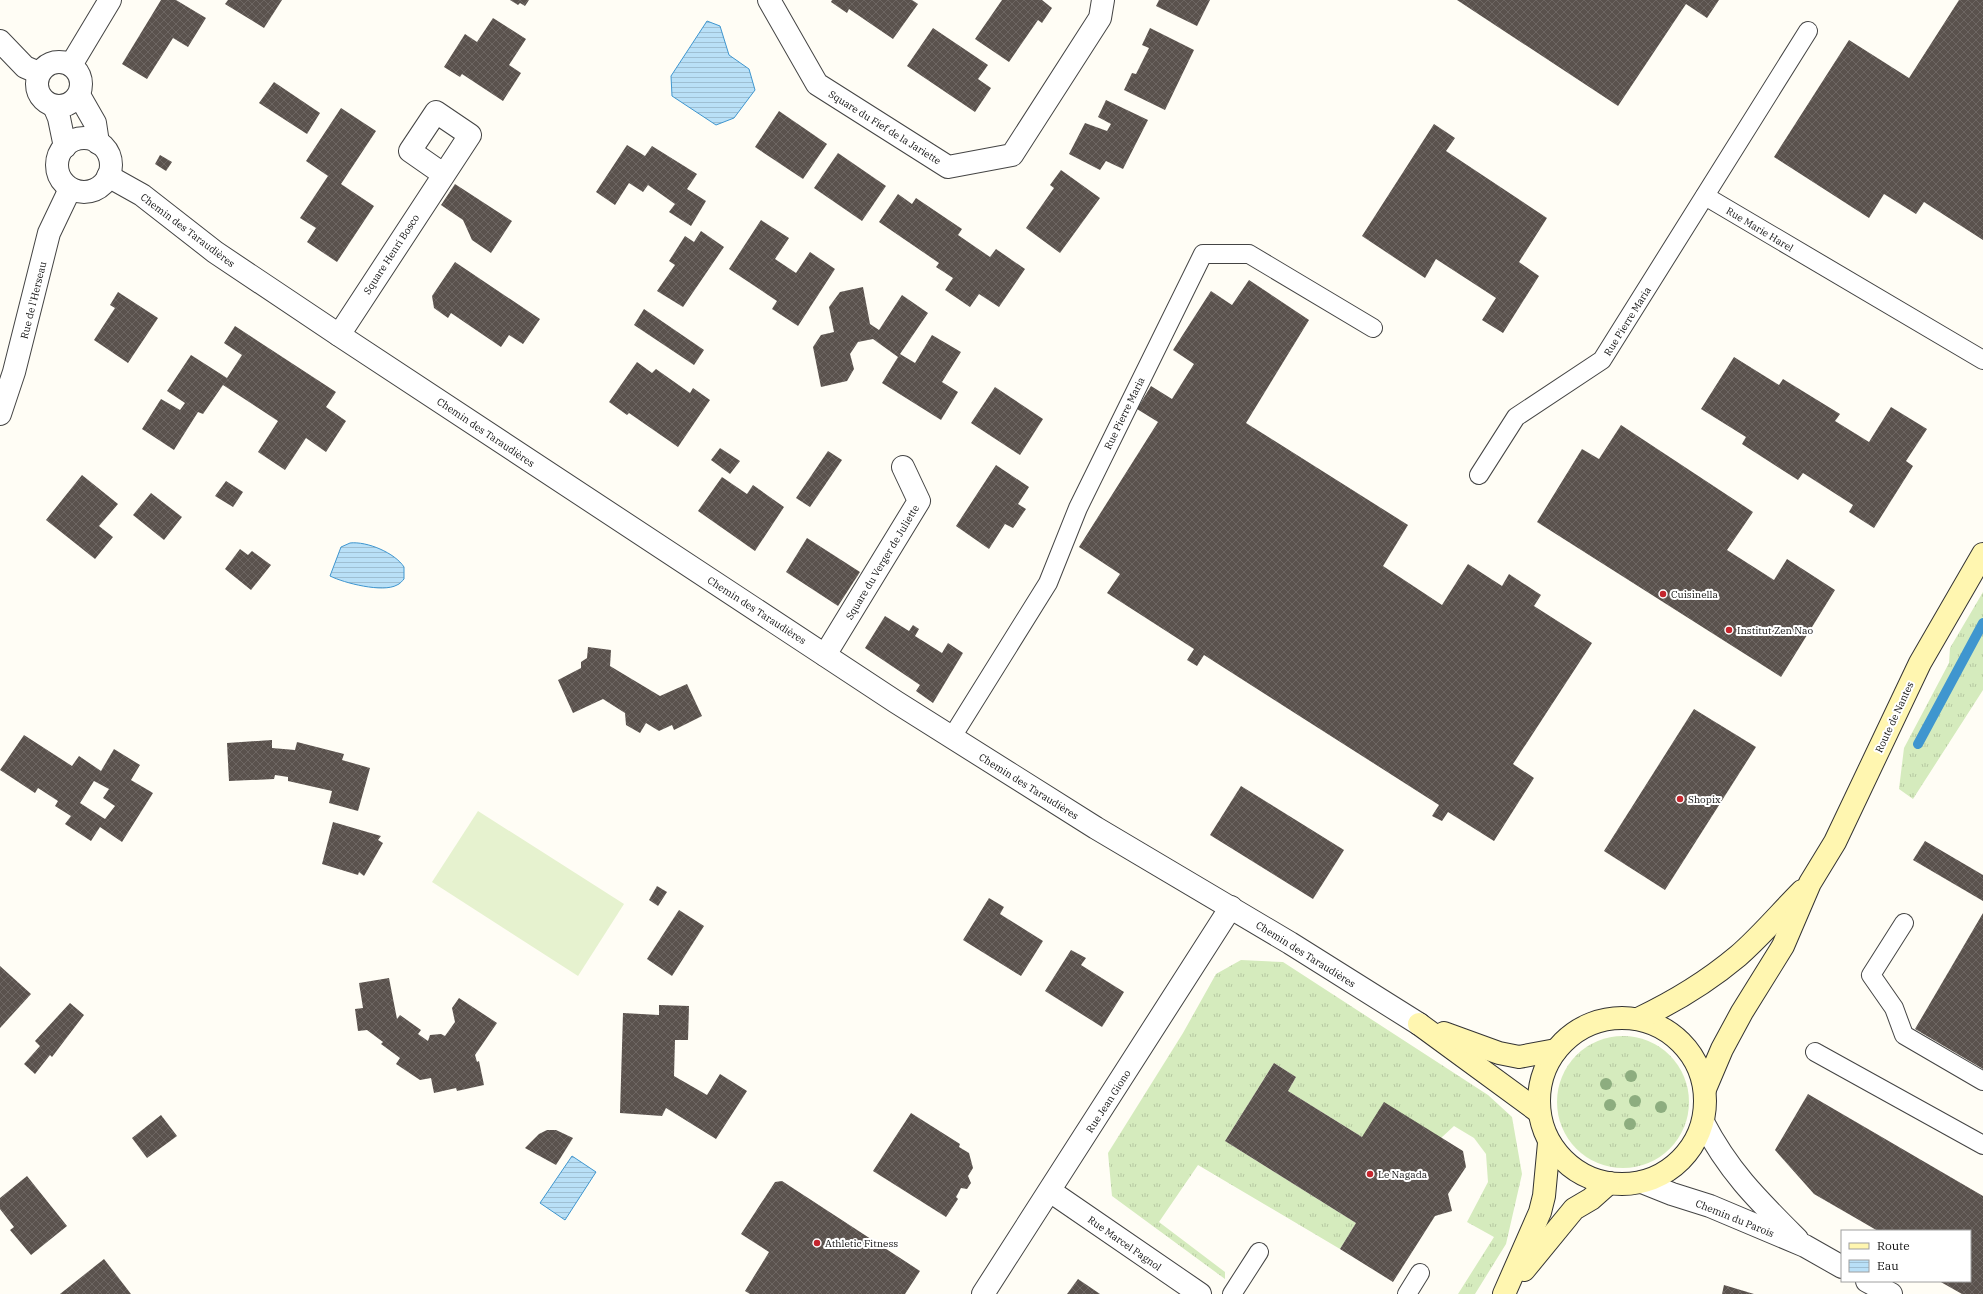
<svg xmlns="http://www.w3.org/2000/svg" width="1983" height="1294" font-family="'IBM Plex Serif',serif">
<defs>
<pattern id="grass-tufts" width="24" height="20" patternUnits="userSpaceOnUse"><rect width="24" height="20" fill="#d5ebbd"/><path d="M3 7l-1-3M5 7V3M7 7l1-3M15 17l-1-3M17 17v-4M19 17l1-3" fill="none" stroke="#b6c8a1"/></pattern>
<pattern id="water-rules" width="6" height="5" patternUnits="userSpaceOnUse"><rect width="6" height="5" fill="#b9e0f7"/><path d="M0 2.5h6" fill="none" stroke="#9ebfd3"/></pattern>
<pattern id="building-cross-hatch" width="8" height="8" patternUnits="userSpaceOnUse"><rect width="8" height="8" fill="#5a524d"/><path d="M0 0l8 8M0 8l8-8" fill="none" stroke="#6d6662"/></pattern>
</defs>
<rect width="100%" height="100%" fill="#fffdf5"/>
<g fill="url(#grass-tufts)">
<polygon points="1983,592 1983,690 1913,799 1899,789 1904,748 1949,663 1950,648"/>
<polygon points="1241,960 1283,962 1488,1095 1512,1117 1522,1174 1506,1244 1475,1294 1458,1294 1494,1237 1467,1222 1488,1182 1486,1154 1474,1138 1454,1126 1441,1138 1362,1137 1288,1091 1296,1077 1274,1063 1225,1141 1356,1223 1340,1249 1198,1165 1159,1222 1225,1272 1225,1279 1112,1196 1108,1153 1183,1033 1216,974"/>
<circle cx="1623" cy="1102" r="66"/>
</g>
<polygon fill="#e6f2cf" points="478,811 624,904 578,976 432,882"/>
<g fill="url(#water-rules)" stroke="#3f96cf">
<polygon points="707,21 720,26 729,55 749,69 755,90 734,118 716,125 672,96 671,76"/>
<path d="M350,543C367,541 395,553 404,567V579C402,581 400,584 397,585C383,593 344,583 330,576L341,547Z"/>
<polygon points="572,1156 596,1172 565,1220 540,1203"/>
</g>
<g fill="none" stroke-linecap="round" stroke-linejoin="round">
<polyline stroke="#3f96cf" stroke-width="10" points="1918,744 1983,623"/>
</g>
<g fill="url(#building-cross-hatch)" fill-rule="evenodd">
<polygon points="161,0 176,0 206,18 188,47 173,38 147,79 122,64"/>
<polygon points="228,0 282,0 264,28 225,4"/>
<polygon points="510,0 529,0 525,6 520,3 518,5"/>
<polygon points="832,0 912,0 918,4 893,39 849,9 847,13 831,2"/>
<polygon points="1002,0 1042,0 1052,8 1042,23 1038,20 1009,62 975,39"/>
<polygon points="1159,0 1210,0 1197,26 1156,6"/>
<polygon points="1457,0 1719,0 1707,18 1686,4 1618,106"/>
<polygon points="1959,0 1983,0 1983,240 1924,202 1916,214 1884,194 1869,218 1774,157 1849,40 1909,78"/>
<polygon points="493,18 526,39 509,65 521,73 503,101 462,74 460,77 444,67 465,34 477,42"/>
<polygon points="933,28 988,65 978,79 991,88 975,112 907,66"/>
<polygon points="1150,28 1194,50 1165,110 1124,90 1132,73 1136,74 1149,48 1142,45"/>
<polygon points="274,82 320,113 307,134 259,103"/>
<polygon points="1106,100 1148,120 1123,169 1106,161 1100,170 1069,154 1085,123 1107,131 1111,124 1098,117"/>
<polygon points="341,108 376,131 341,184 374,206 337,262 307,242 316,228 300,218 328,176 306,161"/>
<polygon points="779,111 827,144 803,179 755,147"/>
<polygon points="1434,124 1455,138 1446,151 1547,218 1519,262 1539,276 1503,333 1482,320 1496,298 1436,259 1425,278 1362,236"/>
<polygon points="627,145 645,156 652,146 697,174 687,189 706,201 691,226 669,212 675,204 648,185 643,192 629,183 615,205 596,192"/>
<polygon points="838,153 886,186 862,221 814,188"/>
<polygon points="160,155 172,162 166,171 155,164"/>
<polygon points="1061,170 1100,198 1060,253 1026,228 1054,188 1050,185"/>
<polygon points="455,184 512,221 491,253 472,240 463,220 441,205"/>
<polygon points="898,194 912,204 916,198 962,229 958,235 990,257 996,249 1025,269 999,307 979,294 970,307 945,290 953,278 936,267 939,263 879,222"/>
<polygon points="761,220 789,238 775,259 796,273 810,252 835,269 798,326 772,309 777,301 729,269"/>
<polygon points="701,231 724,247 683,307 657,291 675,265 669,261 685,236 694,242"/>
<polygon points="455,262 540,319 523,344 509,335 501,347 451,313 448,318 434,308 432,296"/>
<polygon points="1249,280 1309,320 1246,423 1408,525 1383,566 1442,605 1468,564 1502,586 1509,574 1541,595 1534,606 1592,643 1513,764 1534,778 1494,841 1448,812 1442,821 1432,816 1439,805 1204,655 1197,666 1187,660 1194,649 1107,593 1120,574 1079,547 1158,422 1137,409 1151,386 1172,399 1194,364 1173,350 1211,291 1232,305"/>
<polygon points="863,287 870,324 879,330 902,295 928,313 900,354 915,363 932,335 961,352 942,382 958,392 941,420 882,383 898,357 873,339 858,342 850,354 854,369 847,381 821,387 813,347 821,335 834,332 829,307 840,292"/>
<polygon points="118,292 158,318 128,363 94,340 115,308 110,305"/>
<polygon points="644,309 704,350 694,365 634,325"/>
<polygon points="235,326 336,392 326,407 346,421 326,452 306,438 285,470 258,452 278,421 223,385 203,414 198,412 174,450 142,429 161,399 180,410 185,403 167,391 191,355 227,378 242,355 224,343"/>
<polygon points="1734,357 1779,385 1783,379 1840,414 1835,421 1869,442 1891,407 1927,429 1906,461 1913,466 1874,528 1849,512 1853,505 1803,473 1798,480 1742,444 1746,437 1701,409"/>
<polygon points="637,362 652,373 656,369 690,393 693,388 710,400 678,447 629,413 627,415 609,402"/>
<polygon points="995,387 1043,419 1020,455 971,423"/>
<polygon points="1621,425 1753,512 1727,550 1774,580 1787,559 1835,590 1781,677 1537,522 1582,449 1599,459"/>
<polygon points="720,448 740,461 730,474 711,460"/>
<polygon points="828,451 842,460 810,507 796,498"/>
<polygon points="996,465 1029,487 1018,504 1026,509 1013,528 1005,524 989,549 956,526"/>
<polygon points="82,475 118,504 99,526 113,537 95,559 46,520"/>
<polygon points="722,477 747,494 753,485 784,507 755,551 698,511"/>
<polygon points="226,481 243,492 233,507 215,496"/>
<polygon points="151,493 182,517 164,540 133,515"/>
<polygon points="807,538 860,572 838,606 786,572"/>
<polygon points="240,549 248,555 252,551 271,565 251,590 225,569"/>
<polygon points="885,616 909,631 913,625 919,629 915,636 942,653 948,643 963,653 933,703 916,691 920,685 865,648"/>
<polygon points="588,647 611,650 610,666 660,696 687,684 702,716 674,730 672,725 659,731 646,723 640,733 626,725 625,713 603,699 573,713 558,680 581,668 581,662 587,658"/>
<polygon points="1694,709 1756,747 1665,890 1604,851"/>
<path d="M24,735L72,766L79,756L101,771L114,749L140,765L131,780L153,793L122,842L100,827L91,841L65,824L71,816L55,806L58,801L38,788L35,793L0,770ZM94,781L109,789L103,798L115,806L105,819L80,803Z"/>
<polygon points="272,740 272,748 295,750 297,742 344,754 342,760 370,768 358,811 329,803 332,791 288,781 288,777 275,775 274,779 229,781 227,743"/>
<polygon points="1241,786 1344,850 1313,899 1210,835"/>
<polygon points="333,822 381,836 378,840 383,843 364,876 359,872 358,875 322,864"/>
<polygon points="1925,841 1983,875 1983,901 1913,860"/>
<polygon points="657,886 667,892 658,906 649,900"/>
<polygon points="989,898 1004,907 1000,914 1043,941 1021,976 963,940"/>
<polygon points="679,910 704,926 672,976 647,959"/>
<polygon points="1983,913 1983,1069 1915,1029"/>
<polygon points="1071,950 1086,958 1081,965 1124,992 1102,1027 1045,991"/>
<polygon points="0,966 31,994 0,1028"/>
<polygon points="389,978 397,1019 400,1015 421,1030 418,1034 428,1041 430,1035 441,1034 445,1036 455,1022 452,1008 459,998 497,1023 475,1055 477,1062 479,1061 484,1085 457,1091 456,1088 434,1093 431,1078 420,1080 396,1064 400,1058 381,1044 383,1042 367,1030 358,1031 355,1009 363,1008 359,983"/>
<polygon points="70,1003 84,1015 52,1057 50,1055 35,1074 24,1064 40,1046 35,1041"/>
<polygon points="659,1005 689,1006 688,1040 675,1040 674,1076 707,1095 720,1074 747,1091 716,1139 666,1108 662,1116 620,1113 623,1013 659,1015"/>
<polygon points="1274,1063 1296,1077 1288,1091 1362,1137 1384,1102 1463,1151 1466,1167 1448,1194 1452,1211 1435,1216 1393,1282 1340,1249 1356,1223 1225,1141"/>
<polygon points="1808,1094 1983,1196 1983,1294 1962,1294 1939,1281 1970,1281 1970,1231 1878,1231 1814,1194 1775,1150"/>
<polygon points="911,1113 960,1144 959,1147 969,1153 973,1168 968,1176 971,1183 967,1189 961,1188 956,1197 958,1199 946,1217 873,1171"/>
<polygon points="161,1115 177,1136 147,1158 132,1138"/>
<polygon points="547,1130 556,1130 573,1138 556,1165 525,1148 539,1134"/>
<polygon points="27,1176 67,1226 31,1255 10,1230 14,1227 0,1209 0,1198"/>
<polygon points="782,1181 920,1271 905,1294 750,1294 745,1291 769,1252 741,1234 775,1182"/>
<polygon points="104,1259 131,1294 60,1294"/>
<polygon points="1078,1279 1100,1294 1067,1294"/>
<polygon points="1724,1285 1754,1294 1722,1294"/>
</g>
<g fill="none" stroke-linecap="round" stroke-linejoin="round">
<g stroke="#444" stroke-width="20">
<g id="lane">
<polyline points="1705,196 1983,360"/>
<polyline points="1479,475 1516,417 1602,360 1808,31"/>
<polyline points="952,737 1048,583 1078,508 1203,254 1249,254 1373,328"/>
<polyline points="1904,923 1871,975 1894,1008 1904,1035 1983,1081"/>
<polyline points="1815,1052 1983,1145"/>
<polyline points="1232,1294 1259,1252"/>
<polyline points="1407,1294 1420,1273"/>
</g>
</g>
<g stroke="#444" stroke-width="24">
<g id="street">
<polyline points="769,0 817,84 948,167 1012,155 1100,18 1103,0"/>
<polyline points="0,41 25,67 39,73"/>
<circle cx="59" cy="84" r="22"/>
<polyline points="71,65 110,0"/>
<polyline points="79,95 95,123 98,143"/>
<polyline points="54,106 59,118 65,147"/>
<circle cx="84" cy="165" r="27"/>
<polyline points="108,176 142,195 215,252 339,335 896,702 1096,828 1290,943 1419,1024"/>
<polyline points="339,335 470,135 436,112 410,151 443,174"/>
<polyline points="0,414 14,372 49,233 70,189"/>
<polyline points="825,655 919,501 903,467"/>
<path d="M1703,1122C1729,1172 1758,1200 1797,1239"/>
<polyline points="1642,1182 1672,1194 1710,1206 1805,1246 1842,1267"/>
<polyline points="1050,1191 1200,1294"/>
<polyline points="1867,1281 1891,1294"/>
<polyline points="983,1294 1231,907"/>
</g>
</g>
<g stroke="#333" stroke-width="24">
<g id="secondary">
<circle cx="1622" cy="1101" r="83"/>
<path d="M1638,1019C1674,1002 1707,982 1738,956C1761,936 1781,912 1802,891"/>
<polyline points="1419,1024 1539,1112"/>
<polyline points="1444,1033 1499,1053 1519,1057 1556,1050"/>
<polyline points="1705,1089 1722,1049 1742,1012 1783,946 1810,883 1835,842 1920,663 1983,554"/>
<polyline points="1524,1270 1574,1209 1591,1199 1609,1183"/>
<polyline points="1504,1294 1540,1212 1544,1196 1549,1143"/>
</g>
</g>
<use href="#lane" stroke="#fff" stroke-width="18"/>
<use href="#street" stroke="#fff" stroke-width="22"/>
<use href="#secondary" stroke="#fff6b0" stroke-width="22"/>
</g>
<g fill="#8dad7f">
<circle cx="1631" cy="1076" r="6"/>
<circle cx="1606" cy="1084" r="6"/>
<circle cx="1635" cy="1101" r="6"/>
<circle cx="1610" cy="1105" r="6"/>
<circle cx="1661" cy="1107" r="6"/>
<circle cx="1630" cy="1124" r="6"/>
</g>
<g fill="#c4262e" stroke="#fff" stroke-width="1.5">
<circle cx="1663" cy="594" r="4"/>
<circle cx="1729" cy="630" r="4"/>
<circle cx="1680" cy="799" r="4"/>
<circle cx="1370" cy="1174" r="4"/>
<circle cx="817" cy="1243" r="4"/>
</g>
<g text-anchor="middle" stroke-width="4" stroke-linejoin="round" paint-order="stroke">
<g font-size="10" fill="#111" stroke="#fff">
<text transform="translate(885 127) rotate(32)" y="4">Square du Fief de la Jariette</text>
<text transform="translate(1760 229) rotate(31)" y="4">Rue Marie Harel</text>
<text transform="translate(188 230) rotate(37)" y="4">Chemin des Taraudières</text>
<text transform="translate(391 254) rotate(-57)" y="4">Square Henri Bosco</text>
<text transform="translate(33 300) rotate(-76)" y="4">Rue de l'Herseau</text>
<text transform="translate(1627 321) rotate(-58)" y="4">Rue Pierre Maria</text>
<text transform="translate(1124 413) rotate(-64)" y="4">Rue Pierre Maria</text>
<text transform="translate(486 432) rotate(34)" y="4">Chemin des Taraudières</text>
<text transform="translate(882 562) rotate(-59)" y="4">Square du Verger de Juliette</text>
<text transform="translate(757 610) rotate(33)" y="4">Chemin des Taraudières</text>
<text transform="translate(1894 717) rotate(-65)" y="4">Route de Nantes</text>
<text transform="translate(1029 786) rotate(32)" y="4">Chemin des Taraudières</text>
<text transform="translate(1306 954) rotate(32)" y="4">Chemin des Taraudières</text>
<text transform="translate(1108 1101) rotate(-57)" y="4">Rue Jean Giono</text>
<text transform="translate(1735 1218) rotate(22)" y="4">Chemin du Parois</text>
<text transform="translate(1125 1243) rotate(35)" y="4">Rue Marcel Pagnol</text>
</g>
<g font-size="10" fill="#111" stroke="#fff" text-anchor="start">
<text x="1671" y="598">Cuisinella</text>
<text x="1737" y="634">Institut Zen Nao</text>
<text x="1688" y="803">Shopix</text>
<text x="1378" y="1178">Le Nagada</text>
<text x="825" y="1247">Athletic Fitness</text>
</g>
</g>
<rect x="1841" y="1230" width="130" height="52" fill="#ffffff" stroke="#a0a0a0"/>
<rect x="1849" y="1243" width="20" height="6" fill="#fff6b0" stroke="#a0a0a0"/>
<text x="1877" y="1250" font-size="12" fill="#111111">Route</text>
<rect x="1849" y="1260" width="20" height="12" fill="url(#water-rules)" stroke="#a0a0a0"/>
<text x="1877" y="1270" font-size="12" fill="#111111">Eau</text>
</svg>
